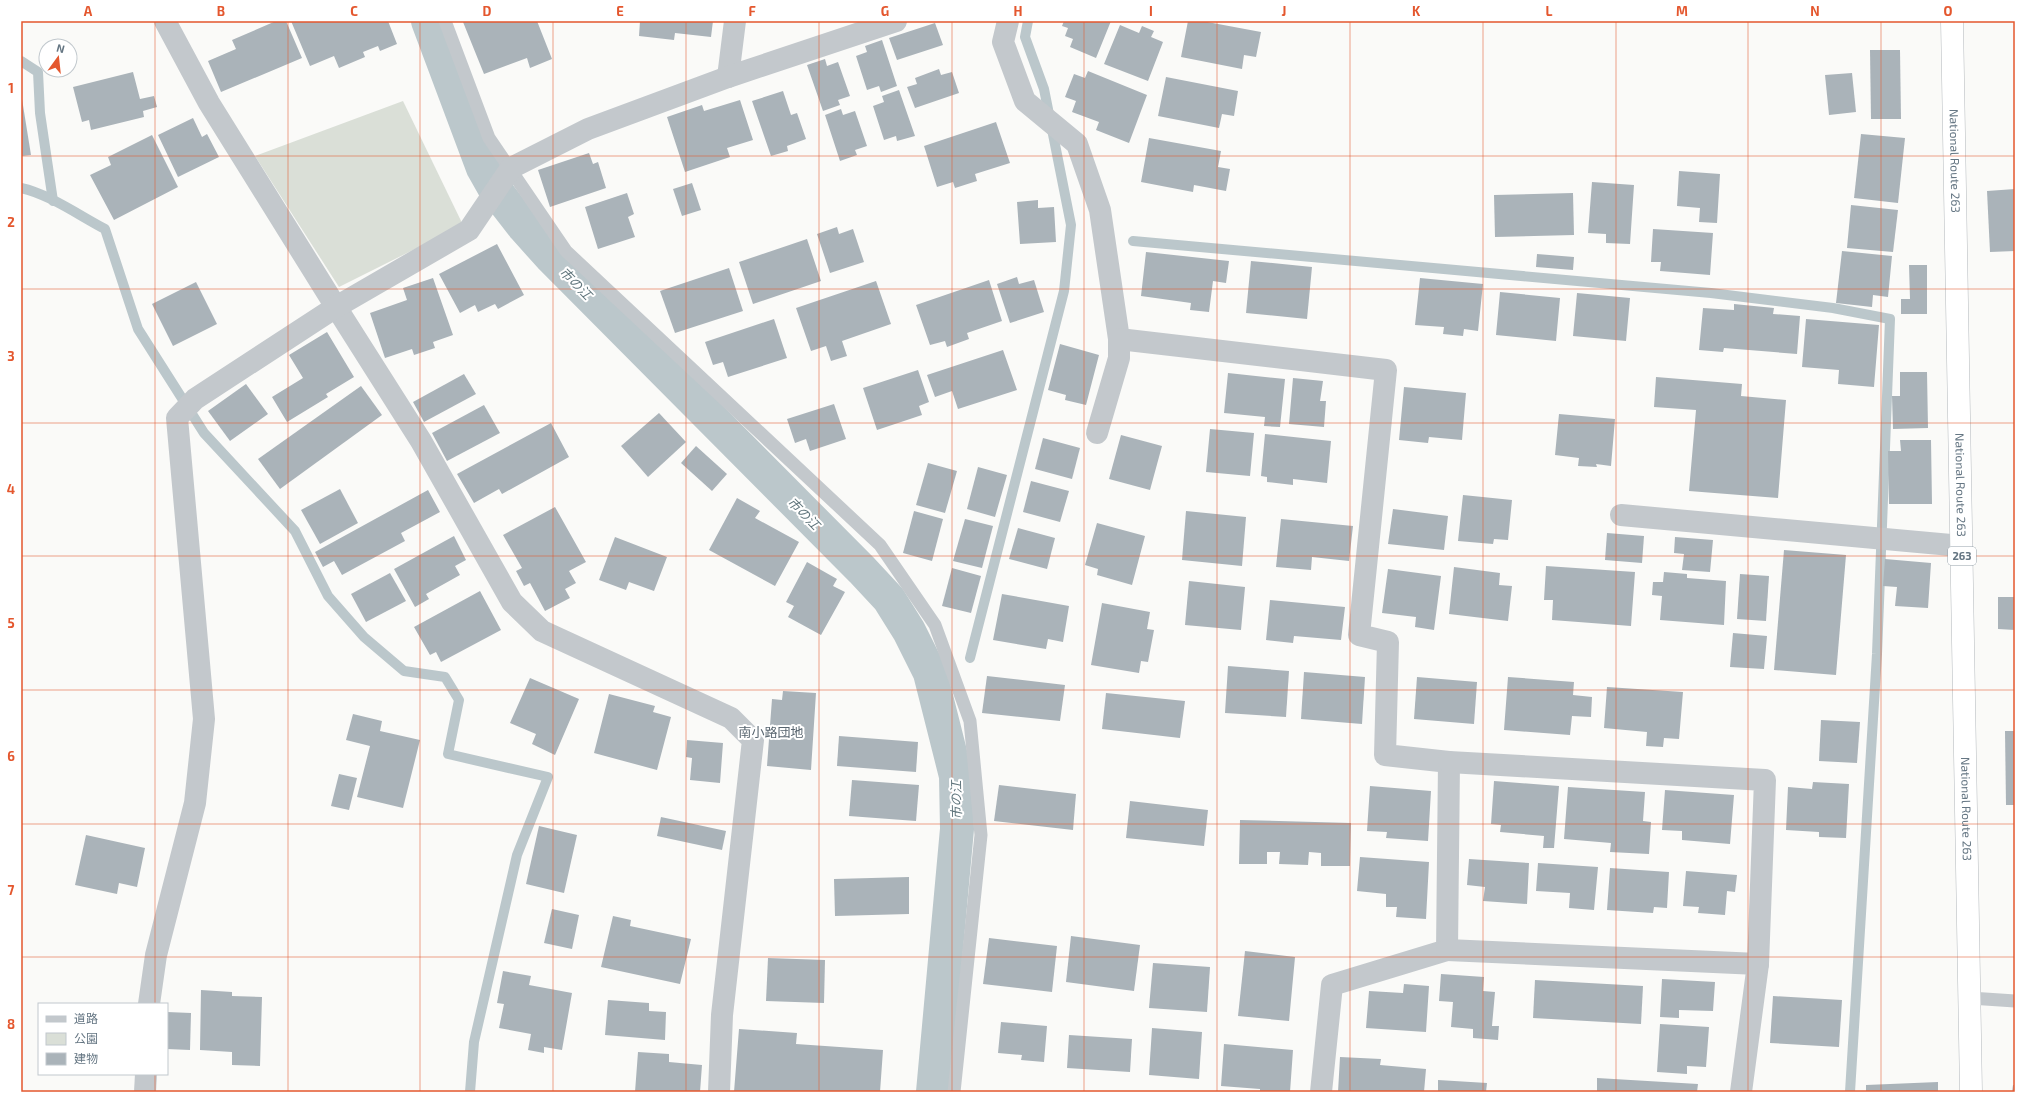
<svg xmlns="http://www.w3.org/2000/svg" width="2036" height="1113" font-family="'Exo 2','Noto Sans JP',sans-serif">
<rect width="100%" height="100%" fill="#fafaf8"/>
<polygon fill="#dadfd7" points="403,101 463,225 339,287 255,156"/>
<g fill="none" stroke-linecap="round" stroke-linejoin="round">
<g stroke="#bbc7cb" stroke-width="10">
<polyline points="21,61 38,72 40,113 53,201"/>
<path d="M21,188C49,194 80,216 105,229L138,329L204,433L295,531L328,596L364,637L404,671L445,677L459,700L448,754L548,777L517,855L474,1042L470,1092"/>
<polyline points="1133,241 1711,293 1833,308 1890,319 1877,654 1850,1092"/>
<polyline points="970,658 1064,291 1071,225 1044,89 1025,37 1028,21"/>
</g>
<polyline stroke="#bbc7cb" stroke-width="34" points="428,21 483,168 496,191 524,227 550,256 862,570 889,599 909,631 930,673 956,776 957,829 933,1092"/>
</g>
<g fill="#aab3b9">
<polygon points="276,21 286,21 302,58 221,92 208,61 236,49 232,40"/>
<polygon points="291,21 388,21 397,44 380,51 378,46 363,52 365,57 339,68 334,56 310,66"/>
<polygon points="537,21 552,59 530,68 527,58 484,74 463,22"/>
<polygon points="640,21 713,21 711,37 675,33 674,40 639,36"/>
<polygon points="1064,21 1111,21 1096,58 1070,47 1073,39 1065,36 1068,28 1062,26"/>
<polygon points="1188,21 1202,21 1261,32 1256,57 1244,55 1242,69 1181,57"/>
<polygon points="935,23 943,45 897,60 889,38"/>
<polygon points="1120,25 1139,33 1142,26 1154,31 1151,37 1163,42 1148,81 1104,64"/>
<polygon points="882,40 897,86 881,92 879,86 867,90 856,56 867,52 865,46"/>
<polygon points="1870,50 1900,50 1901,119 1871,119"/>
<polygon points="825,59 827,66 838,62 850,96 838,100 840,105 823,111 807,65"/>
<polygon points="939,69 941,75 952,72 959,93 915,108 907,87 917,84 915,78"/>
<polygon points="1088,71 1147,95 1129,143 1096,130 1099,122 1072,112 1076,101 1065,97 1074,74 1085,78"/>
<polygon points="133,72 140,99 154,96 157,107 143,111 144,117 91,130 89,120 82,122 73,87"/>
<polygon points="1852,73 1856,112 1829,115 1825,75"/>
<polygon points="1166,77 1238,91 1234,116 1222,114 1219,128 1158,116"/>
<polygon points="899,90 915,136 897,141 896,136 884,140 873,106 884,102 882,96"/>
<polygon points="783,91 791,115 797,113 806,139 787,146 788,151 771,156 752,101"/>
<polygon points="21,93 31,155 21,156"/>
<polygon points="740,100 753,140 727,148 730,157 685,172 667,117 702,105 704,111"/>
<polygon points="841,109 843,115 855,111 867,146 855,150 857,155 840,161 825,115"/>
<polygon points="193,118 202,137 207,134 219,157 178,177 158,135"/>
<polygon points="996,122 1010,163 975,174 977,181 955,188 953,182 937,187 924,146"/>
<polygon points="1861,134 1905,138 1898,203 1854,198"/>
<polygon points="152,135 178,187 114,220 90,175 111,165 108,157"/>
<polygon points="1149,138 1221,151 1218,167 1230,169 1226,191 1194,185 1193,192 1141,182"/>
<polygon points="589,153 593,164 598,162 606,188 550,207 538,170"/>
<polygon points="1679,171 1720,174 1717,223 1699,222 1700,208 1677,206"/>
<polygon points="1592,182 1634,185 1630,244 1606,243 1606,234 1588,233"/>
<polygon points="692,183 701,210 682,216 673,189"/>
<polygon points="2015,189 2015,251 1990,252 1987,191"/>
<polygon points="627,193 634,214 628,217 635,237 598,249 585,207"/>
<polygon points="1573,193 1574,235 1495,237 1494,195"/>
<polygon points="1038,200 1038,208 1054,207 1056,242 1020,244 1017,202"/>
<polygon points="1851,205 1898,210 1893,252 1847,248"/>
<polygon points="837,227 839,234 853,229 864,262 830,273 817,234"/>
<polygon points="1653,229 1713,233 1710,275 1660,271 1661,262 1651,262"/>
<polygon points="807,239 821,281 753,304 739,262"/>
<polygon points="497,244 524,295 498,309 495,304 478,312 475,305 460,313 439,274"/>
<polygon points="1842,251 1892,256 1888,297 1873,295 1872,307 1836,303"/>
<polygon points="1146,252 1229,261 1226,283 1213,281 1209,312 1190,310 1191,303 1141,296"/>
<polygon points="1537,254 1574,257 1573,270 1536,267"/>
<polygon points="1251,261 1312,267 1307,319 1246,313"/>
<polygon points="1909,265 1927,265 1927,314 1901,314 1901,299 1910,299"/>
<polygon points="729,268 743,311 675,333 660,291"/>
<polygon points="1017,277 1019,284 1034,280 1044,312 1010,323 997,284"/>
<polygon points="433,278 453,335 433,342 435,348 414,355 412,349 385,358 370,313 407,300 403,288"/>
<polygon points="1420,278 1483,284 1478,331 1464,329 1463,336 1443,334 1444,327 1415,325"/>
<polygon points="989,280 1002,321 967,333 969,339 947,347 945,341 930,345 916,305"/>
<polygon points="876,281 891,324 842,341 847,356 831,361 826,346 811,351 796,308"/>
<polygon points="196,282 217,324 173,346 152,304"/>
<polygon points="1500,292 1560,298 1556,341 1496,335"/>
<polygon points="1577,293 1630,298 1626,341 1573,336"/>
<polygon points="1734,304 1774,308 1773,314 1800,316 1797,354 1724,348 1723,352 1699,350 1703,308 1734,310"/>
<polygon points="774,319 787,358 728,377 723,362 713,365 705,342"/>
<polygon points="1806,319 1879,325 1874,387 1838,384 1839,370 1802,367"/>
<polygon points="327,332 354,377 326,394 328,397 287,422 272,397 303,378 289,355"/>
<polygon points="1060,344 1099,355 1086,405 1065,400 1066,395 1048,390"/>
<polygon points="1003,350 1017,390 958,409 952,391 935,397 927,375"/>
<polygon points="918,370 929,402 919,406 922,415 877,430 863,388"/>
<polygon points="1900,372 1927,372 1928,428 1893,429 1892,396 1900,396"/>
<polygon points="1228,373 1285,379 1280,427 1264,426 1265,417 1224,413"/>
<polygon points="464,374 476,394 424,422 413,402"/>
<polygon points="1656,377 1742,384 1741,396 1786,400 1778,498 1689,491 1696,410 1654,407"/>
<polygon points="1293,378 1323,381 1320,401 1326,401 1324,427 1289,424"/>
<polygon points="246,384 268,414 230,441 208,411"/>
<polygon points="361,386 382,415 280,489 258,459"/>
<polygon points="1404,387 1466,393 1462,440 1429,437 1428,443 1399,440"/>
<polygon points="834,404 846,439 810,451 806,439 795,443 787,419"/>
<polygon points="484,405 500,433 447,461 432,433"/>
<polygon points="659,413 686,442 648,477 621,446"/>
<polygon points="1559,414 1615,419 1611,466 1596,464 1597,467 1578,466 1579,458 1555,455"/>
<polygon points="551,423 569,457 502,494 499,489 474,503 457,474"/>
<polygon points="1210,429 1254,433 1250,476 1206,472"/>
<polygon points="1265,434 1331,441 1327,483 1293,479 1293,485 1267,482 1267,477 1261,476"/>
<polygon points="1121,435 1162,446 1150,490 1109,479"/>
<polygon points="1043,438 1080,448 1072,479 1035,469"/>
<polygon points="1900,440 1931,440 1932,504 1889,504 1888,451 1901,451"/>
<polygon points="696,446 727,474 712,491 681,463"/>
<polygon points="928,463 957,471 945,513 916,505"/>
<polygon points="978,467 1007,475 995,517 967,509"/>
<polygon points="1031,481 1069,491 1060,522 1023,512"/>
<polygon points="340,489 358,523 320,544 301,510"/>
<polygon points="428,490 440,512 401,533 405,541 342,575 334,561 323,567 315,552"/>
<polygon points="1463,495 1512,500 1508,540 1494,539 1493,544 1458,541"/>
<polygon points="737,498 760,511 755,518 799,542 775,586 709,550"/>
<polygon points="555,507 586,562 569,571 576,583 565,589 570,598 545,611 530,583 524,586 516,571 522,568 503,535"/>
<polygon points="1393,509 1448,516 1444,550 1388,544"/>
<polygon points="914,511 943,519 932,561 903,553"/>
<polygon points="1186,511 1246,517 1242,566 1182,560"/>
<polygon points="965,519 993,526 982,568 953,561"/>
<polygon points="1281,519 1353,526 1349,561 1312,557 1311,570 1276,567"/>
<polygon points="1097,523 1145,536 1132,585 1097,575 1098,569 1085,565"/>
<polygon points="1018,528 1055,538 1047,569 1009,559"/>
<polygon points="1607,533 1644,536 1642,563 1605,560"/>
<polygon points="454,536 466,560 455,566 460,575 426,594 429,599 415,607 394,569"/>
<polygon points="615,537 667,557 654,591 629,582 626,590 599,580"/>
<polygon points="1675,537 1713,540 1710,572 1682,570 1684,554 1674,553"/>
<polygon points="1784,550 1846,555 1836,675 1774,670"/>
<polygon points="1885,559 1931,563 1928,608 1895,606 1897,587 1883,586"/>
<polygon points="807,562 837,579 833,586 845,592 821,635 788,617 794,606 786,602"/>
<polygon points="1546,566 1635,572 1631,626 1552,620 1553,600 1544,600"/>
<polygon points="1454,567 1500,573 1499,585 1512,586 1508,621 1449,614"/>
<polygon points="952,568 981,576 971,613 942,606"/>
<polygon points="1388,569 1441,576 1434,630 1415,627 1416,617 1382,613"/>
<polygon points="1664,572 1687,574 1687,578 1726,581 1724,625 1660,620 1662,596 1652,595 1653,582 1663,582"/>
<polygon points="390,573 406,601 366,622 351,594"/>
<polygon points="1740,574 1769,576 1766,621 1737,619"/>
<polygon points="1189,581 1245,587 1241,630 1185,625"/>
<polygon points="480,591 501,630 441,662 436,652 430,655 414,627"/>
<polygon points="1002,594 1069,606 1063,642 1048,639 1046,649 993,640"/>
<polygon points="1998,597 2015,597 2015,630 1998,629"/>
<polygon points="1270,600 1345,607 1341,640 1294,636 1293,643 1266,640"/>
<polygon points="1102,603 1150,612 1147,629 1154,630 1148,662 1141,661 1139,673 1091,665"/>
<polygon points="1733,633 1767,636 1764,669 1730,667"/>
<polygon points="1228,666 1289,671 1286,717 1225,713"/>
<polygon points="1304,672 1365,677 1362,724 1301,719"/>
<polygon points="987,676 1065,685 1060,721 982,713"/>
<polygon points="1417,677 1477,682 1474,724 1414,719"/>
<polygon points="1508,677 1574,682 1573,695 1592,697 1591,717 1572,716 1570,735 1504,730"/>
<polygon points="530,678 579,699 555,755 532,744 536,734 510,723"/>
<polygon points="1607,687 1683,692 1679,739 1664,738 1663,747 1646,746 1647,732 1604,728"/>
<polygon points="783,691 816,693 811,770 767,766 772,699 782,700"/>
<polygon points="1106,693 1185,701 1180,738 1102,729"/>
<polygon points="609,694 655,706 653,712 671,717 657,770 594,753"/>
<polygon points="353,714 382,721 380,731 420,740 403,808 357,797 370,746 346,740"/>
<polygon points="1821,720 1860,722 1857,763 1819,761"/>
<polygon points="2005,731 2015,731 2015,805 2006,805"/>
<polygon points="839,736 918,742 916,772 837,766"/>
<polygon points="687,740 723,743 720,783 690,780 692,758 686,757"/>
<polygon points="339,774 357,778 349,810 331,806"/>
<polygon points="852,780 919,785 916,821 849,816"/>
<polygon points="1494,781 1559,786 1554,848 1543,848 1544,836 1500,832 1501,825 1491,824"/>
<polygon points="1813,782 1849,784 1846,838 1819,837 1819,832 1786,830 1788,787 1812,789"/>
<polygon points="999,785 1076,794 1073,830 994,821"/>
<polygon points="1370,786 1431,791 1428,841 1386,838 1387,832 1367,831"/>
<polygon points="1568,787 1645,792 1643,821 1651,822 1649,854 1610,852 1611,843 1564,839"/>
<polygon points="1665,790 1734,795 1730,844 1682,840 1682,831 1662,830"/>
<polygon points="1130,801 1208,810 1204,846 1126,838"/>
<polygon points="661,817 726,831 722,850 657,836"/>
<polygon points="1240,820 1351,823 1350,866 1321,866 1321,853 1309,852 1308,865 1279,864 1280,852 1267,852 1267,864 1239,864"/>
<polygon points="539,826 577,835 564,893 526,884"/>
<polygon points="86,835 145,848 137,887 119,883 117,894 75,885"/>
<polygon points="1360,857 1429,862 1426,919 1396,917 1397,907 1386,907 1386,894 1357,891"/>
<polygon points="1469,859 1529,863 1527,904 1483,901 1485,887 1467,885"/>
<polygon points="1538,863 1598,867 1594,910 1569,908 1570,893 1536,891"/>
<polygon points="1610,868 1669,872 1667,908 1654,907 1653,913 1607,910"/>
<polygon points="1686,871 1737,875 1735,892 1727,891 1725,915 1698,913 1699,907 1683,906"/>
<polygon points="909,877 909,914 835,916 834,879"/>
<polygon points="552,909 579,915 572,949 544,943"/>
<polygon points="613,916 631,920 630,926 691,939 680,984 601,967"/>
<polygon points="1071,936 1140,945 1134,991 1066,982"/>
<polygon points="989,938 1057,946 1052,992 983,984"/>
<polygon points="1245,951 1295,957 1289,1021 1238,1016"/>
<polygon points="768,958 825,960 824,1003 766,1001"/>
<polygon points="1153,963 1210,967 1207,1012 1149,1008"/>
<polygon points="503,971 531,976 529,985 572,993 562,1050 544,1047 544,1053 528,1050 531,1034 499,1028 504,1004 497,1003"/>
<polygon points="1441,974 1484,977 1483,991 1495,992 1492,1026 1499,1026 1498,1040 1473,1038 1473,1029 1451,1027 1453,1002 1439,1001"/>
<polygon points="1662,979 1715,982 1713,1011 1679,1010 1679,1018 1660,1017"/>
<polygon points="1535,980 1643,986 1641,1024 1533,1018"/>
<polygon points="1404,984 1429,986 1426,1032 1366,1028 1369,991 1403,993"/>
<polygon points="201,990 232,992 232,996 262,997 260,1066 232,1065 232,1052 200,1050"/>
<polygon points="1773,996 1842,1000 1839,1047 1770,1043"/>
<polygon points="608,1000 649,1003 649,1011 666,1012 665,1040 605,1035"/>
<polygon points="167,1012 191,1013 190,1050 167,1049"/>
<polygon points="1001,1022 1047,1026 1044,1062 1021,1060 1022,1055 998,1053"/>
<polygon points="1660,1024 1709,1027 1706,1067 1687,1066 1687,1074 1657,1072"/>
<polygon points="1152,1028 1202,1032 1199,1079 1149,1075"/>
<polygon points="739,1029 797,1033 796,1044 883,1050 880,1092 734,1092"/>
<polygon points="1069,1035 1132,1039 1130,1072 1067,1068"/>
<polygon points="1224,1044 1293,1050 1290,1092 1260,1092 1260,1089 1221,1086"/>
<polygon points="638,1052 669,1054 669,1062 702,1065 700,1092 635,1092"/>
<polygon points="1340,1057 1381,1059 1380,1065 1426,1069 1424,1092 1338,1092"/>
<polygon points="1597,1078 1698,1084 1697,1092 1597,1092"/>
<polygon points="1438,1080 1487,1083 1486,1092 1438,1092"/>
<polygon points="1938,1082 1938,1092 1866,1092 1866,1085"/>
<polygon points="2013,1085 2015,1085 2015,1092 2012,1092"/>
</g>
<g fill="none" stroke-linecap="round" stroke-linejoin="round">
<g stroke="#b4b9bd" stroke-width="23">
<g id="trunk">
<path id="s1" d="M1952,21L1971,1092"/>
</g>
</g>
<g stroke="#c3c8cc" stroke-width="13">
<polyline points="445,21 489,138 566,251 880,545 935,625 970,721 981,835 954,1092"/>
<polyline points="1970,998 2015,1001"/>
</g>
<g stroke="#c3c8cc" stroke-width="22">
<polyline points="165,21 209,103 336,307 421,441 512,602 542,631 731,718 753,740 722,1015 719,1092"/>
<polyline points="1008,21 1003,42 1025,101 1077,144 1100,210 1119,339 1386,370 1359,635 1388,642 1385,755 1449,762 1447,950 1332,985 1321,1092"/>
<polyline points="728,77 735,21"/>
<polyline points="1097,433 1119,358 1119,339"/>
<polyline points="1621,515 1962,546"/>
<polyline points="1449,762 1765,780 1758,964 1741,1092"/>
<polyline points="1447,950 1758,964"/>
<polyline points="149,1004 156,955 195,803 204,719 177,418 195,399 336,307 469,230 511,168 588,129 728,77 896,21"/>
<polyline points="145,1092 146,1074"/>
</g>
<use href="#trunk" stroke="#fff" stroke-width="22"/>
</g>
<path fill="none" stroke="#e4572e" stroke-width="1" stroke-opacity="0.55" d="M155,21V1004M288,21V1092M420,21V1092M553,21V1092M686,21V1092M819,21V1092M952,21V1092M1084,21V1092M1217,21V1092M1350,21V1092M1483,21V1092M1616,21V1092M1748,21V1092M1881,21V1092M21,156H2015M21,289H2015M21,423H2015M21,556H2015M21,690H2015M21,824H2015M21,957H2015M155,1074V1092"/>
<g text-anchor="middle" stroke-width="4" stroke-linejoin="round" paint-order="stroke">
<rect fill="#fff" stroke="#939fa8" stroke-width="1" x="1948" y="547" width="28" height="18" rx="3"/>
<g font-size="11" font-weight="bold" fill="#657683">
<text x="1962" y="560">263</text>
</g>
<g font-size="12" fill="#657683" stroke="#fff">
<text dy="4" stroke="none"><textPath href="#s1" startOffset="140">National Route 263</textPath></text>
<text dy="4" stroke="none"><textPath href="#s1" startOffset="464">National Route 263</textPath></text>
<text dy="4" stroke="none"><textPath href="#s1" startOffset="788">National Route 263</textPath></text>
</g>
<g font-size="13" font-style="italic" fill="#60757c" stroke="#fff">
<text transform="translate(576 283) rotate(45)" y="5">市の江</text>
<text transform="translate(804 513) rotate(45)" y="5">市の江</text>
<text transform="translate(956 800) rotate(-91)" y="5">市の江</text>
</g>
<g font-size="13" fill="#57646e" stroke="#fff">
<text x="771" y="737">南小路団地</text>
</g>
</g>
<rect width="2036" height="1113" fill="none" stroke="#ffffff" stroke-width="44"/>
<rect x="38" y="1003" width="130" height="72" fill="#ffffff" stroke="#c1c8cd"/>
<rect x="46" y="1016" width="20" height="6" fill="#c3c8cc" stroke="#c1c8cd"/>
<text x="74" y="1023" font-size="12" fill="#657683">道路</text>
<rect x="46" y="1033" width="20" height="12" fill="#dadfd7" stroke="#c1c8cd"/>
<text x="74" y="1043" font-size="12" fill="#657683">公園</text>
<rect x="46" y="1053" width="20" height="12" fill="#aab3b9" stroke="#c1c8cd"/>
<text x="74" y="1063" font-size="12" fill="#657683">建物</text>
<g transform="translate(58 58) rotate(15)"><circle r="19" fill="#ffffff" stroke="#c1c8cd"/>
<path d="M0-3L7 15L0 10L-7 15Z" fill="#e4572e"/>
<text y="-6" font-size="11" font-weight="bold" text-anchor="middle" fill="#657683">N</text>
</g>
<rect x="22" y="22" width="1992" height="1069" fill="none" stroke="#e4572e" stroke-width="1.5"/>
<g font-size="13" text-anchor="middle" font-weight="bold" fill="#e4572e">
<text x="88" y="16">A</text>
<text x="221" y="16">B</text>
<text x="354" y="16">C</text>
<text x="487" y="16">D</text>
<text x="620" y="16">E</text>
<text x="752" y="16">F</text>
<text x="885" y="16">G</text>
<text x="1018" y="16">H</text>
<text x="1151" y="16">I</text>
<text x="1284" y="16">J</text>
<text x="1416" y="16">K</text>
<text x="1549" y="16">L</text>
<text x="1682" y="16">M</text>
<text x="1815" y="16">N</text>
<text x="1948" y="16">O</text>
<text x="11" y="93">1</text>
<text x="11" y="227">2</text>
<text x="11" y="361">3</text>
<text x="11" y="494">4</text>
<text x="11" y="628">5</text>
<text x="11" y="761">6</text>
<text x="11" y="895">7</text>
<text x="11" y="1029">8</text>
</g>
</svg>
